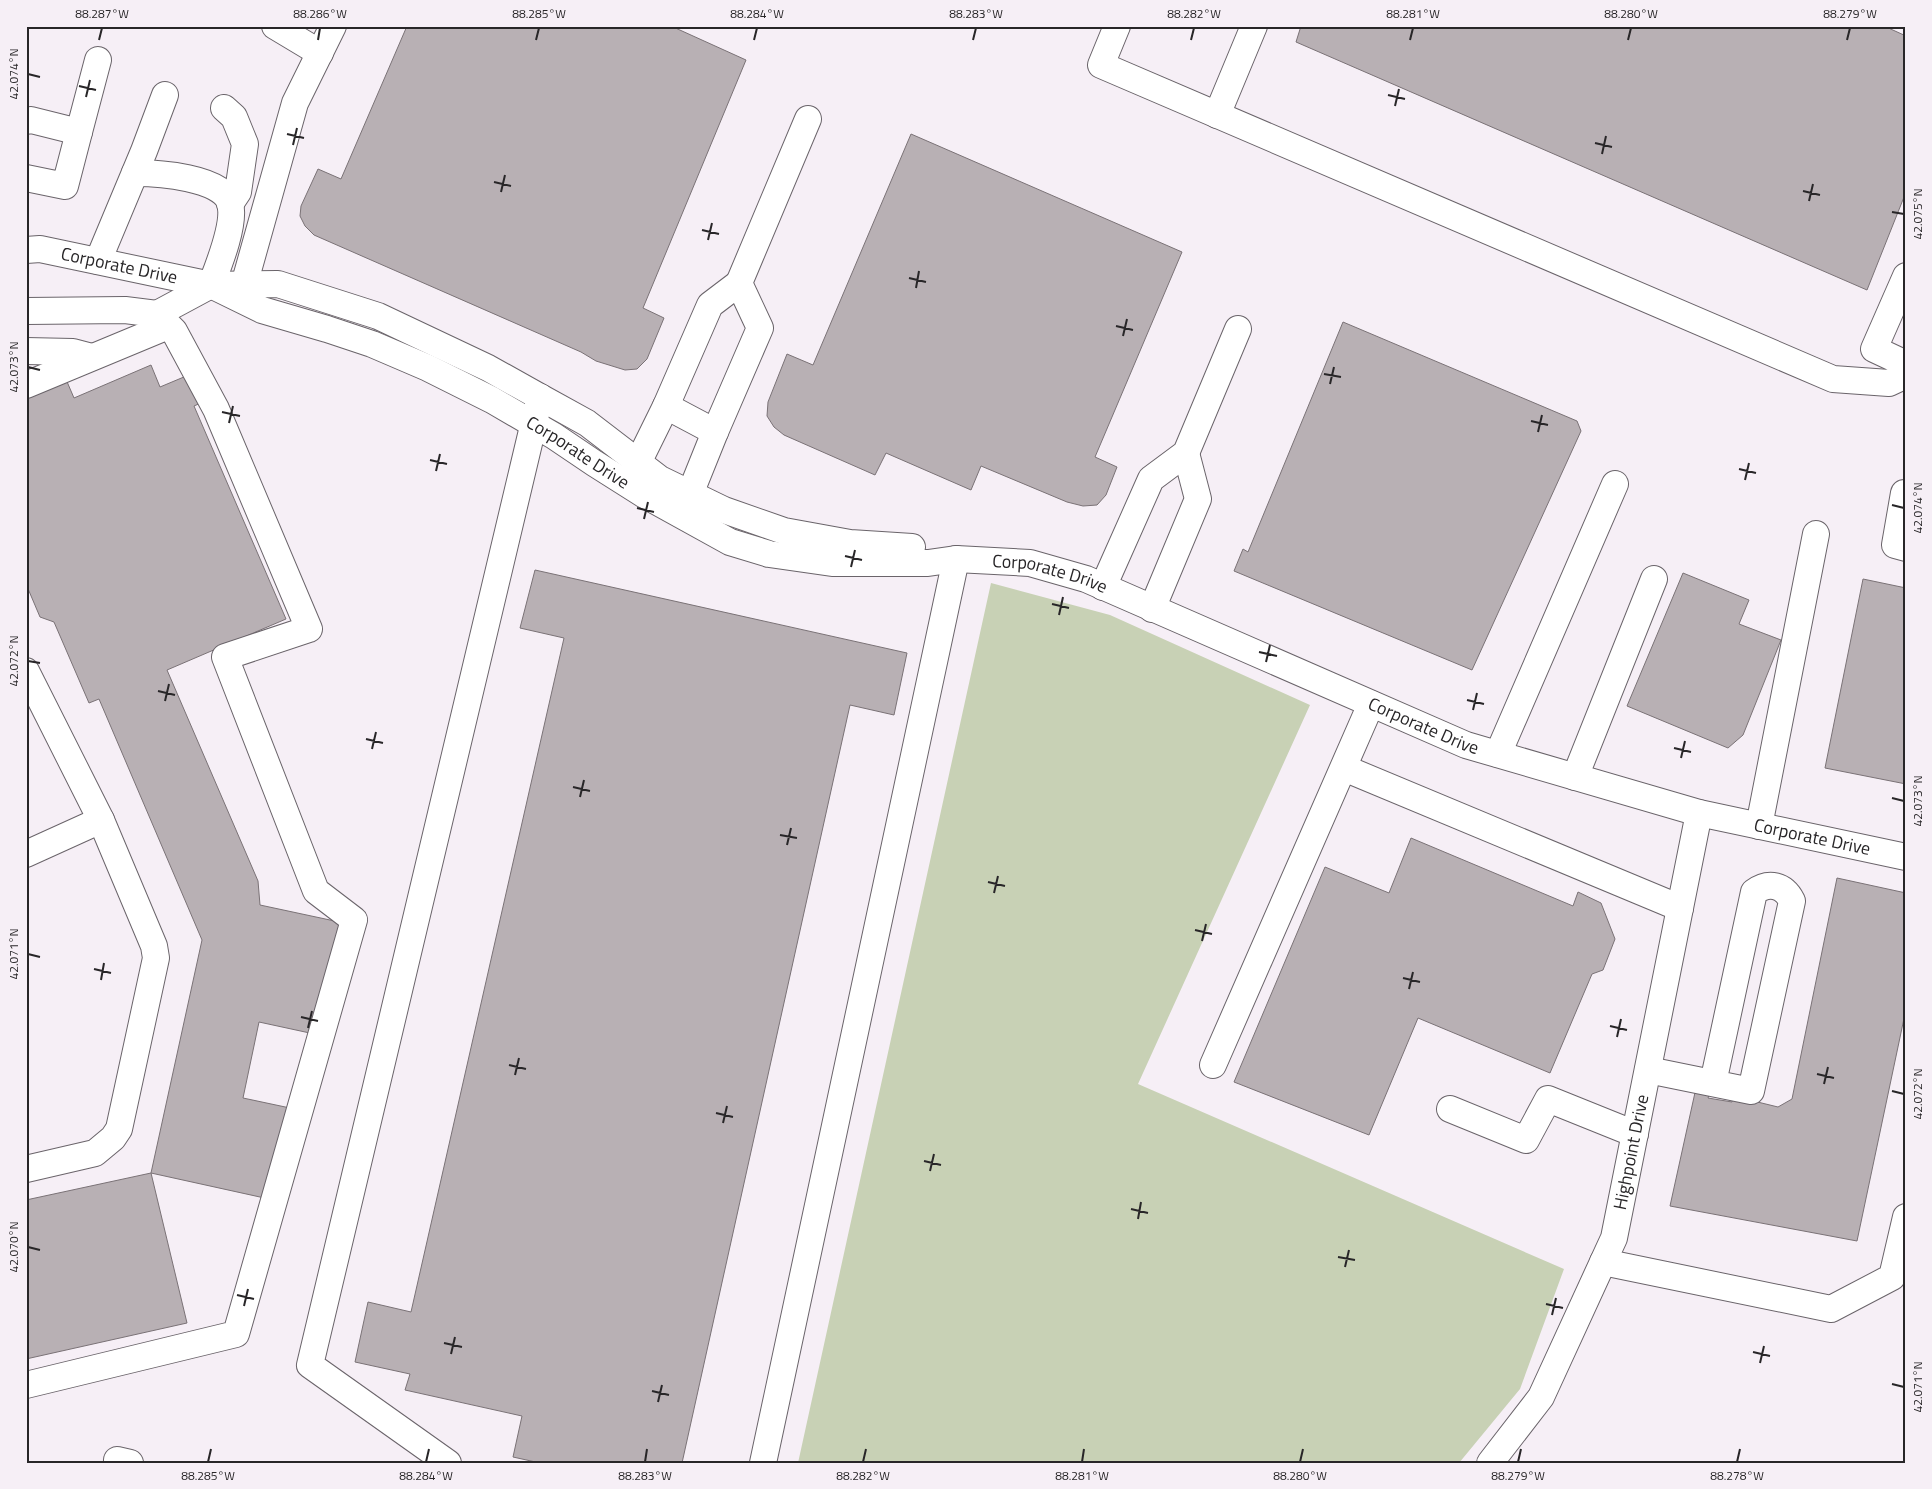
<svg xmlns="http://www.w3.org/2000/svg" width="1932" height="1489" font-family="'Titillium Web',sans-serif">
<rect width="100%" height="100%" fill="#f6eff6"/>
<polygon fill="#c8d1b5" points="991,583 1110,615 1310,705 1138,1084 1564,1269 1520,1389 1459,1463 798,1463"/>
<g fill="#b8b0b4" stroke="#7a7276">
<polygon points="407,26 671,26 746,60 643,308 664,318 647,359 637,369 625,370 596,361 581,352 314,235 305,226 300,216 301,206 318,169 341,179"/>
<polygon points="1301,26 1884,26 1906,36 1906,192 1867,290 1296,42"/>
<polygon points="911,134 1182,252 1095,457 1117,467 1106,495 1097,505 1083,506 1067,502 981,466 971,490 886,453 875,475 784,435 774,427 767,416 768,402 787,354 813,365"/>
<polygon points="1343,322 1577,421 1581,431 1472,670 1234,571 1243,549 1248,552"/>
<polygon points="151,365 160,387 191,374 203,402 194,406 286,619 167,670 258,881 260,905 344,923 319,1035 259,1022 243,1098 290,1108 269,1199 151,1173 202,940 99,699 89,703 54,622 40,617 26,584 26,394 65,377 74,398"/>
<polygon points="535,570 907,653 894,715 850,705 682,1463 540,1463 513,1457 522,1416 405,1390 410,1374 355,1362 368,1302 411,1312 564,638 520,628"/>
<polygon points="1683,573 1749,600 1739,624 1781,640 1743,735 1728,748 1627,706"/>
<polygon points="1863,579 1906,588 1906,784 1825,768"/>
<polygon points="1411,838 1573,906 1578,892 1601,903 1615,939 1603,970 1592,974 1550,1073 1418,1018 1369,1135 1234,1082 1325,867 1389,893"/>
<polygon points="1837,878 1906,893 1906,1009 1857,1241 1670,1206 1696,1088 1710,1092 1708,1098 1732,1102 1733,1096 1778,1107 1792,1099"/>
<polygon points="151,1173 187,1323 26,1359 26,1200"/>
</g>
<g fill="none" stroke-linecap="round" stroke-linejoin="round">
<g stroke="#6a646a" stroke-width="28">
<g id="minor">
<polyline points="275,26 320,53"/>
<polyline points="1117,26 1101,65 1833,379 1889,383 1906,375"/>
<polyline points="224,108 234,117 245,144 238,192 230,204"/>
<polyline points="1217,115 1254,26"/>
<polyline points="26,121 31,120 79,132 98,60"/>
<path d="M135,173C157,173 222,177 230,203C236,223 218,267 211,285L157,314"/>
<polyline points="26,178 65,186 79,132"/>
<path id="s1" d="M26,250L40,249L211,285L278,284L378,316L488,368L540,397L587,423L660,479L724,510L784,531L850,543L912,547"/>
<polyline points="98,261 144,151 165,95"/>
<polyline points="1906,276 1874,349 1906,364"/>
<path id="s2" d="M211,285L262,310L327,329L372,344L428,368L492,400L554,436L594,463L643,494L730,542L769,554L832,563H928L956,559L1030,563L1086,579L1466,745L1699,813L1906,857"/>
<polyline points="244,285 295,103 333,26"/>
<polyline points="26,311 125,310 157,314 174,331 216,409 309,629 225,657 316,891 354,920 236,1334 26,1385"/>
<polyline points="26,351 73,352 92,357"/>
<polyline points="26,385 168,326"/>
<polyline points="666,406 715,432"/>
<polyline points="631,477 666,406 710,305 739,283"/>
<polyline points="1906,493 1904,493 1895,545 1906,548"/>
<polyline points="684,509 715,432 760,328 739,283 808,119"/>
<polyline points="1103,587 1151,479 1186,453 1238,329"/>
<polyline points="1152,609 1198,499 1186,453"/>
<polyline points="26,671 101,820 154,946 156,958 119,1129 113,1138 95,1153 26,1169"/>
<polyline points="1498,754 1615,484"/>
<polyline points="1344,768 1680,908"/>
<polyline points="1575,777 1654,579"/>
<polyline points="1759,826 1816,534"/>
<polyline points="26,854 101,820"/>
<polyline points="1213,1065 1371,704"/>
<path d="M1648,1070L1751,1091L1792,901C1784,885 1769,881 1754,892L1713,1083"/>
<polyline points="1450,1109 1526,1140 1548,1099 1635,1134"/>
<polyline points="1603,1262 1831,1309 1892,1277 1906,1217"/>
<polyline points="117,1460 130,1463"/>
<polyline points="448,1463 310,1365 540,397"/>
<polyline points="763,1463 956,559"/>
<path id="s3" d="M1490,1463L1541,1397L1614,1238L1699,813"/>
</g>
</g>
<use href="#minor" stroke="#fff" stroke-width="26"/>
</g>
<path fill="none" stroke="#282628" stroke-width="2" d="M99,40L102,28M318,40L320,28M536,40L539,28M754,40L757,28M973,40L976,28M1191,40L1194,28M1410,40L1413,28M1628,40L1631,28M1847,40L1850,28M28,74L40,77M79,86L96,90M1388,95L1405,99M86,97L90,80M1395,106L1399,89M287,134L304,138M1595,143L1612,147M293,145L297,128M1602,154L1606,136M494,182L511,186M1803,191L1820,195M501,192L505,175M1809,201L1813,184M1892,212L1904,214M702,230L719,234M708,240L712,223M909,278L926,282M916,288L919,271M1116,326L1133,330M1123,336L1127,319M28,367L40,370M1324,374L1341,377M1330,384L1334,367M222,412L240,416M1531,421L1548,425M229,423L233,406M1538,432L1542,415M430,460L447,464M1739,469L1756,473M436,471L440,454M1745,480L1749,463M1892,505L1904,508M637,508L654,512M644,519L648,502M845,556L862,560M851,567L855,550M1052,604L1069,608M1059,615L1063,597M1259,652L1277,656M28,661L40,663M1266,662L1270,645M158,691L175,695M1467,700L1484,704M165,701L169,684M1473,710L1477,693M366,739L383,743M1674,748L1691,752M372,749L376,732M1681,758L1685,741M573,787L590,791M580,797L584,780M1892,798L1904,801M780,835L797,838M787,845L791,828M988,882L1005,886M994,893L998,876M1195,930L1212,934M1202,941L1206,924M28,954L40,957M94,969L111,973M1403,978L1420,982M101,980L104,963M1409,989L1413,972M301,1017L318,1021M1610,1026L1627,1030M308,1028L312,1011M1617,1037L1621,1019M509,1065L526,1069M1817,1074L1834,1078M515,1075L519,1058M1824,1084L1828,1067M1892,1091L1904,1094M716,1113L733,1117M723,1123L727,1106M924,1161L941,1165M930,1171L934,1154M1131,1209L1148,1213M1138,1219L1141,1202M28,1247L40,1250M1338,1257L1355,1260M1345,1267L1349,1250M237,1295L254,1299M1546,1304L1563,1308M244,1306L248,1289M1552,1315L1556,1298M444,1343L462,1347M1753,1352L1770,1356M451,1354L455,1337M1760,1363L1764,1346M1892,1384L1904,1387M652,1391L669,1395M658,1402L662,1385M208,1462L211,1449M426,1462L429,1449M645,1462L647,1449M863,1462L866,1449M1082,1462L1084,1449M1300,1462L1303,1449M1518,1462L1521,1449M1737,1462L1740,1449"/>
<g text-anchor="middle" stroke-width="5" stroke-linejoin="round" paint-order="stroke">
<g font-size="18" fill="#282628" stroke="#f6eff6">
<text dy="6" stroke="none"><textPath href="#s1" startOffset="95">Corporate Drive</textPath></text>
<text dy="6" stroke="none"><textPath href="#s2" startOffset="405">Corporate Drive</textPath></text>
<text dy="6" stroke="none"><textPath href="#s2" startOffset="906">Corporate Drive</textPath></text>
<text dy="6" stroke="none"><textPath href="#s2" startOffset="1311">Corporate Drive</textPath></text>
<text dy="6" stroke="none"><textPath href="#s2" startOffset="1716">Corporate Drive</textPath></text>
<text dy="6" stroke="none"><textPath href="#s3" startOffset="346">Highpoint Drive</textPath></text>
</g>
</g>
<rect width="1932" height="1489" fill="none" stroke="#f6eff6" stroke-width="55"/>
<rect x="28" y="28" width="1876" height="1434" fill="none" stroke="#282628" stroke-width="2"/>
<g font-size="12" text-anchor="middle" fill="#282628">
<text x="102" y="18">88.287°W</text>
<text x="320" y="18">88.286°W</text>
<text x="539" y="18">88.285°W</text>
<text x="757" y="18">88.284°W</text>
<text x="976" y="18">88.283°W</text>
<text x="1194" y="18">88.282°W</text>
<text x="1413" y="18">88.281°W</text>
<text x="1631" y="18">88.280°W</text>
<text x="1850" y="18">88.279°W</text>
<text transform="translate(14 74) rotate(-90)" y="4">42.074°N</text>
<text transform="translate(1918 214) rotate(-90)" y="4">42.075°N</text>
<text transform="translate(14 367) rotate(-90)" y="4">42.073°N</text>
<text transform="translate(1918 508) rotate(-90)" y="4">42.074°N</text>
<text transform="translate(14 661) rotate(-90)" y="4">42.072°N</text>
<text transform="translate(1918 801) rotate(-90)" y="4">42.073°N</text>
<text transform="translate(14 954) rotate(-90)" y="4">42.071°N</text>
<text transform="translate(1918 1094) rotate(-90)" y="4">42.072°N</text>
<text transform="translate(14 1247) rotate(-90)" y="4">42.070°N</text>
<text transform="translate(1918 1387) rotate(-90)" y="4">42.071°N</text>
<text x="208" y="1480">88.285°W</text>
<text x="426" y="1480">88.284°W</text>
<text x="645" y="1480">88.283°W</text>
<text x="863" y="1480">88.282°W</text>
<text x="1082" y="1480">88.281°W</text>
<text x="1300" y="1480">88.280°W</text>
<text x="1518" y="1480">88.279°W</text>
<text x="1737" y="1480">88.278°W</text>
</g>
</svg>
